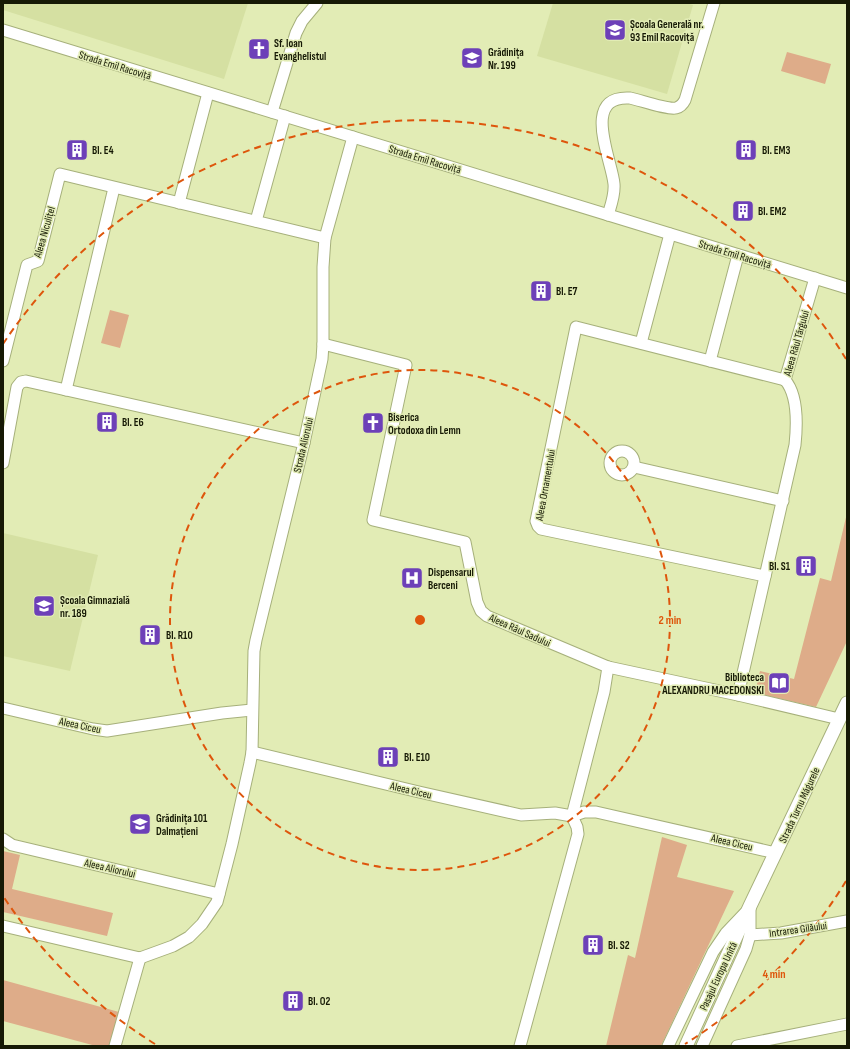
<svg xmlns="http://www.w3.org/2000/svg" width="850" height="1049" font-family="'Sofia Sans Condensed',sans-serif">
<rect width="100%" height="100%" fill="#e2ecb5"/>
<g fill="#d5e0a2">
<polygon points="3,3 248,3 224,79 3,10"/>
<polygon points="553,3 686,3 693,5 667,94 537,56"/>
<polygon points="3,533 98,555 70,671 3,656"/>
</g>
<g fill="#deac89">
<polygon points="787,52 831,64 825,84 781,71"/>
<polygon points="110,310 129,315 120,348 101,343"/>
<polygon points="847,513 847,641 816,707 755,693 760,671 794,679 820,578 831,581"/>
<polygon points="662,837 687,845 677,877 734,891 661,1046 606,1046 628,955 635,958"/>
<polygon points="3,851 20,855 12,889 113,913 107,936 3,912"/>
<polygon points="3,980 119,1012 110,1046 96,1046 3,1021"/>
</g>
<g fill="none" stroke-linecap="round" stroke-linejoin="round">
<g stroke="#a6b07b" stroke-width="13">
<g id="minor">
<polyline points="3,30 847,288"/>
<polyline points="272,112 296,33 302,21 317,3"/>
<polyline points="179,203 208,93"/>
<path d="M608,215C611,205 615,195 614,184C612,160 580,95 630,98C640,100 667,110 676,108C680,107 683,104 685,100L714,3"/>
<polyline points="256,221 285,116"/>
<polyline points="641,343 670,234"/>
<polyline points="323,344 406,365 373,520 465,542 477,602 481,611 487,616 608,667 738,695 839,719"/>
<polyline points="3,361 27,265 38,261 60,174 325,238"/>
<polyline points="710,361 738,255"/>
<polyline points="785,380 815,278"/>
<polyline points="66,390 114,188"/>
<circle cx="622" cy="463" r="12"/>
<polyline points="3,463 17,387 21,382 26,381 304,443"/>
<polyline points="634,467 783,501"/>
<polyline points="765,576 541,529 538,526 536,521 576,327 785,380"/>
<path d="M738,695L795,445C797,426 798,395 785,380"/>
<polyline points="3,708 93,729 107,731 222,713 252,710"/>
<polyline points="252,752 419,792 521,815 555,813 572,816 584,812 596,812 776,853"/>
<polyline points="572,816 604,692 608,667"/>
<polyline points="3,839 12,845 219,894"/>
<polyline points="3,926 140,958"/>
<polyline points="750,935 781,933 847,921"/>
<polyline points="140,958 173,946 189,937 202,924 217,902 232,844 250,763 252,752 254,651 256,640 304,443 322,359 323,344 323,267 325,238 353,137"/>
<polyline points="115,1046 140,958"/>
<polyline points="520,1046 578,834 577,827 572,816"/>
<polyline points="668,1046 713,952 726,933 745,913"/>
<polyline points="702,1046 746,949 750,935 750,907"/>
<polyline points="737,1046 847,1024"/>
</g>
</g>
<g stroke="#a6b07b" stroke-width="15">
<polyline id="major" points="686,1046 750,906 847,703"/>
</g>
<use href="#minor" stroke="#fff" stroke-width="11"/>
<use href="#major" stroke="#fff" stroke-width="13"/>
</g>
<g fill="none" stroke="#de560c" stroke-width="2" stroke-dasharray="7 5">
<circle cx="420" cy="620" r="250"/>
<path d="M846 881A500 500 0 0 1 685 1044M155 1044A500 500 0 0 1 3 896M3 344A500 500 0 0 1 846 359"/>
</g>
<defs>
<g id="school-square" transform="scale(1.15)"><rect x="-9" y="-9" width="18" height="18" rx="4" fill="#6d40b8" stroke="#e2ecb5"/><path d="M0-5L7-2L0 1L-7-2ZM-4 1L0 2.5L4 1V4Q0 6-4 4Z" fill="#fff"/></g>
<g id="church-square" transform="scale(1.15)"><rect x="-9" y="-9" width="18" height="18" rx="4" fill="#6d40b8" stroke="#e2ecb5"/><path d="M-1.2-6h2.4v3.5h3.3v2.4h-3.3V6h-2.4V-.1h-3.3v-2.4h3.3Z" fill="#fff"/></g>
<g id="building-square" transform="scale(1.15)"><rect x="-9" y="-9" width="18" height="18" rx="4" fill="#6d40b8" stroke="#e2ecb5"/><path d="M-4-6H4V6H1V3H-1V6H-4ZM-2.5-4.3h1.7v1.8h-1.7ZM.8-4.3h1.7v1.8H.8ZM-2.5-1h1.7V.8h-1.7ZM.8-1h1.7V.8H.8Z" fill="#fff"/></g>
<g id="hospital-square" transform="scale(1.15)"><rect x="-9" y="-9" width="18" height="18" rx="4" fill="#6d40b8" stroke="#e2ecb5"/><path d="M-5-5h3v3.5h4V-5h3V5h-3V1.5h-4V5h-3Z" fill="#fff"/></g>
<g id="library-square" transform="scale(1.15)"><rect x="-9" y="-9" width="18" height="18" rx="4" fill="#6d40b8" stroke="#e2ecb5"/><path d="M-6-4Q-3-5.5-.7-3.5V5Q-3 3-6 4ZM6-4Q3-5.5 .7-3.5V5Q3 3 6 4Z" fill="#fff"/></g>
</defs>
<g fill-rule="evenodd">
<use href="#school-square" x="615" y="30"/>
<use href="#church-square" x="259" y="49"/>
<use href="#school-square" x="472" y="58"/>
<use href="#building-square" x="77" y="150"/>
<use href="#building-square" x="746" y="150"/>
<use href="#building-square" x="743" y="211"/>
<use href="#building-square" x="541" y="291"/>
<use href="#building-square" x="107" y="422"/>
<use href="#church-square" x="373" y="423"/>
<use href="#building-square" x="806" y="566"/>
<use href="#hospital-square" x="412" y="578"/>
<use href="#school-square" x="44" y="606"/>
<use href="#building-square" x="150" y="635"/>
<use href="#library-square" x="779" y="683"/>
<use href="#building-square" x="388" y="757"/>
<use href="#school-square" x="140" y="824"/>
<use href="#building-square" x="593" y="945"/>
<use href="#building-square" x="293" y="1001"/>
</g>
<g text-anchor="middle" stroke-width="3" stroke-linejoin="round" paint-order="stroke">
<g font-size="11" font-weight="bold" fill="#161905" stroke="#e2ecb5" text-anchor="start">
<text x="630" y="28">Școala Generală nr.<tspan x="630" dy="13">93 Emil Racoviță</tspan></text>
<text x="274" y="47">Sf. Ioan<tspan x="274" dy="13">Evanghelistul</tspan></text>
<text x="488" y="56">Grădinița<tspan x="488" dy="13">Nr. 199</tspan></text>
<text x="92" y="154">Bl. E4</text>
<text x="762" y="154">Bl. EM3</text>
<text x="758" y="215">Bl. EM2</text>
<text x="556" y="295">Bl. E7</text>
<text x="388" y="421">Biserica<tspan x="388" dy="13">Ortodoxa din Lemn</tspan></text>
<text x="122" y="426">Bl. E6</text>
<text x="790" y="570" text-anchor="end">Bl. S1</text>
<text x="428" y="576">Dispensarul<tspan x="428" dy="13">Berceni</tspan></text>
<text x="60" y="604">Școala Gimnazială<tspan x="60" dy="13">nr. 189</tspan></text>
<text x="166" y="639">Bl. R10</text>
<text x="764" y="681" text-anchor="end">Biblioteca<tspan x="764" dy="13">ALEXANDRU MACEDONSKI</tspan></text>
<text x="404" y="761">Bl. E10</text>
<text x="156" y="822">Grădinița 101<tspan x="156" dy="13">Dalmațieni</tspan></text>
<text x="608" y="949">Bl. S2</text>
<text x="308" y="1005">Bl. O2</text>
</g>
<g font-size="11" fill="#161905" stroke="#e2ecb5">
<text transform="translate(115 65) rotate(17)" y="4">Strada Emil Racoviță</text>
<text transform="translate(425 159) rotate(17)" y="4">Strada Emil Racoviță</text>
<text transform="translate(44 232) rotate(-74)" y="4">Aleea Niculițel</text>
<text transform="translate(735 254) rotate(17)" y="4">Strada Emil Racoviță</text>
<text transform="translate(796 343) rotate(-74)" y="4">Aleea Râul Târgului</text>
<text transform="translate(303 445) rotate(-77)" y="4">Strada Aliorului</text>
<text transform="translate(545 485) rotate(-80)" y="4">Aleea Ornamentului</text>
<text transform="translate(520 630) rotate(24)" y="4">Aleea Râul Sadului</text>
<text transform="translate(80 725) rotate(12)" y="4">Aleea Ciceu</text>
<text transform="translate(411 790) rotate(13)" y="4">Aleea Ciceu</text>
<text transform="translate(799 805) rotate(-65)" y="4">Strada Turnu Măgurele</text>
<text transform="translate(732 842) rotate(13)" y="4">Aleea Ciceu</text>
<text transform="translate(110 868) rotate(13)" y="4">Aleea Aliorului</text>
<text transform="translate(798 929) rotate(-8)" y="4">Intrarea Gilăului</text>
<text transform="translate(718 976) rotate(-65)" y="4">Pasajul Europa Unită</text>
</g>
</g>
<circle cx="420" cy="620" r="6" fill="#de560c" stroke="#e2ecb5" stroke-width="2"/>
<g font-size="12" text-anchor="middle" font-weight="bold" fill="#de560c" stroke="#e2ecb5" stroke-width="3" stroke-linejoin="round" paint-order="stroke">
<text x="670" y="624">2 min</text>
<text x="774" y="978">4 min</text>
</g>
<rect width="850" height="1049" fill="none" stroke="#161905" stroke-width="8"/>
</svg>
